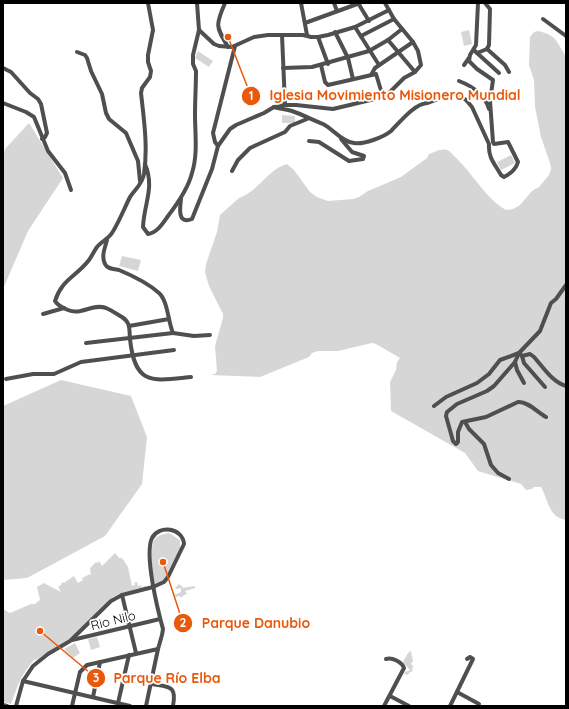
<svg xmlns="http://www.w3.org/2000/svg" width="569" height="709" font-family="Quicksand,sans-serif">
<rect width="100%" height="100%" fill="#fff"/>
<g fill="#d6d6d6">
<polygon points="469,30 472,44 464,46 461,32"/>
<path d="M538,31C557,35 556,42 566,56V520C548,517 548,499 541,487H534L532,489L526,490L521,484L478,471L465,453L391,411L390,382L396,370L397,362L400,358L376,344L372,343L338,351H318L312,353L309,357L260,377L210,375L215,374L217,371L215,346L223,318V314L209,286L205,272L206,264L217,232L220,215L239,198C258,192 268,169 287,164L294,170L310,192L317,197L328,201L353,199L359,197L368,191L401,177L427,158L429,154C434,152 442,148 447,150C450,151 452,154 454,156C473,173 484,197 506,210L513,209L520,205L532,191L539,187L549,175L551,169L550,163L541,137L535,107L534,80L529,65L530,37L534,32Z"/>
<polygon points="198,51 213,61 209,67 195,58"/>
<polygon points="282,115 295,116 295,123 282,123"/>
<polygon points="29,123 63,178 28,231 3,289 3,158 5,149"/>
<polygon points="511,155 515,163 501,170 497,162"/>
<polygon points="122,256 141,260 138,271 119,266"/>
<polygon points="61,380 131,396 147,437 142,484 105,536 27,578 3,580 3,406"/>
<path d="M169,533L180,540V549L167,574L164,580L155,584C152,574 149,547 155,539C158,535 164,534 169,533Z"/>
<path d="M115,553L119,558H122L128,567L132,586L135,585L134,583L137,582L138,586L141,585V587L146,586V587L138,589L137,587V589L122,593L113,597L69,639L36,660L35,659C22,672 17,687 11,704L3,702V609L10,613L31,604H35L40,600L37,587L44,583L61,592L58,587L61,585L62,582L64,583L74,576L78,583L83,580L82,578L90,574L91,575L90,568L96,562L97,563L99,561L102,566Z"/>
<polygon points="179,584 183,587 182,588 195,586 195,588 185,591 187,594 184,595 181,598 180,596 176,597 174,595 181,592 181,588 177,589 175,588"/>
<polygon points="97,637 100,647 91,650 88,639"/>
<polygon points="75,643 80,653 73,658 64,649"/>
<polygon points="411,651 413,661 411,664 413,666 412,672 410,672 408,675 404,674 405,672 410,670 403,662 408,653"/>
</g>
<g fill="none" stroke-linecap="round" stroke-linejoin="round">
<g stroke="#4f4f4f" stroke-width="4">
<path d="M148,3L153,30L148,55V62L151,71L150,77L142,88L141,93C144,120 148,147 144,174C142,185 135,189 130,197C124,209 119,222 112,233C108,239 101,242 97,247C94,251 92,256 89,260C76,277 62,279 55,301C58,306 63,308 68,310C81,316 92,303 106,308C111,310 117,314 122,317C131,323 129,329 130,339C135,386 152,381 191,377"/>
<path d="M225,3C215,26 216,26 228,47"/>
<polyline points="301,3 307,35"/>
<polyline points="334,3 337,11"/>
<polyline points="358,3 369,21"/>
<polyline points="485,3 490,9 489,45 487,49"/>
<polyline points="543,19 566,36"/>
<polyline points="305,23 360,3"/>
<polyline points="355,27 379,65"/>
<polyline points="199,30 214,44 219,46 232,47 254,37 268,35 303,35 311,37 318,37 328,35 355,27 389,10"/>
<polyline points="335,32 348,58 353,79"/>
<polyline points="282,35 285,105"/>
<polyline points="361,36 394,19"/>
<polyline points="318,37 328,64"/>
<polyline points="388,40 415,72"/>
<polyline points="487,49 505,65 509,72"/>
<polyline points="475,51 477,53 487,49"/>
<polyline points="77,52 85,55 87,58 91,71 102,94 106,113 109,119 126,133 138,161 140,181"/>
<polyline points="477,53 499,73"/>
<polyline points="321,65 325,82 328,85 376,74 383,97"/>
<polyline points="464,65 469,58"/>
<polyline points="3,68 11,72 30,93 38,99 41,104 47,133 45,137 42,139"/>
<polyline points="283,68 312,67 369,51 388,40 402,29"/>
<polyline points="371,75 375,68 413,42"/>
<path d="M459,81C472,86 485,95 489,109"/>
<polyline points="3,103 26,112 34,117 48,151 65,173 71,190"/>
<path d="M274,107C280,109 286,109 292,111C301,114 313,120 323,124C333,129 342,142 354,143C363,145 384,137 391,131C400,122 414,104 427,103L454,93L466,100L472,107L489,144C488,158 495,164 501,175L504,177C510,174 516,169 518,162L508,142L494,144L493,142L490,101L493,80L477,69L469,61L470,55L476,45L478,3"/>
<polyline points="309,141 319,142 349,161 363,159 364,156 352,152 341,139"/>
<polyline points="218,146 215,142 213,133 235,46"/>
<path d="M145,164C155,188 144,203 143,227L148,234C157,233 163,223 168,216C178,203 188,189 192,173C198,154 195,134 195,114C195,100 196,86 196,71L193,64V55L199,30L197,3"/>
<polyline points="232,171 238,160 250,148 285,132 290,126 307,119"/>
<path d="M181,199C180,207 177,225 192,219L212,169L218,146L230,129L236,125L264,113L274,107L285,105H296L333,109L383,97L389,93L404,78L415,72L421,65L418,51L413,42L394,19L385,3"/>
<path d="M107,240C105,248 101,256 105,264C107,269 114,269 119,270C131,275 149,284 159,293C168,301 168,322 173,333L194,336L210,335"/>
<polyline points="43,314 64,308"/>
<polyline points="129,326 169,319"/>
<polyline points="86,343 173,333"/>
<polyline points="515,362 517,370 524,383"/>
<polyline points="6,379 33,374 54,374 81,362 174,350"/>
<path d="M545,387L524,363L522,356L530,354L534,357C543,367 552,382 566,386"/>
<polyline points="434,406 446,397 477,383 489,374 500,360 519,353 522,356"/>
<path d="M546,417C538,413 528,401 518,402L486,417L462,422L458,432V442L456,444L453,441L446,416L447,412L457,404L487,391L494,386L515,362L519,353L540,331L551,303L556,299L566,285"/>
<polyline points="465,422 469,429 484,444 491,465 498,473 509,479"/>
<polyline points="122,595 136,653"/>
<polyline points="72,640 160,619"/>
<polyline points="23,681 130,706"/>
<path d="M152,684C169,687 177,685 173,706"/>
<polyline points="457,692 479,704"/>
<polyline points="390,696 409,706"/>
<polyline points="93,697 100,662"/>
<polyline points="118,703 129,655"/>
<polyline points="3,705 7,706"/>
<path d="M16,706L23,681L33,666L48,654L70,641L111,601L122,595L153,587L164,582L168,577L184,544C183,528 159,524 152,538C144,555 158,611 163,629L162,635L158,649L146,706"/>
<polyline points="72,706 80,672 87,665 158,649"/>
<path d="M384,706L404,668C402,662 392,657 386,659"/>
<polyline points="450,706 473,659 470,657 467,659"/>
</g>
</g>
<g text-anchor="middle" stroke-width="3.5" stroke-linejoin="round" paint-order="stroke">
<g font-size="13" fill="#000" stroke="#fff">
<text transform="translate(113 620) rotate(-14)" y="5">Rio Nilo</text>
</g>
</g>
<path fill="none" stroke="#e8590c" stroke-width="1.5" d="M228 37L251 96M163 562L183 623M40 631L96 678"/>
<g fill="#e8590c" stroke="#fff" stroke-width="1.5">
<circle cx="228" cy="37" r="4"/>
<circle cx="163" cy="562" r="4"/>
<circle cx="40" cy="631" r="4"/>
<circle cx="251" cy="96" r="10"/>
<circle cx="183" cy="623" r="10"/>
<circle cx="96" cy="678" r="10"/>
</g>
<g font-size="12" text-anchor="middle" font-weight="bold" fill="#fff">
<text x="251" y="100">1</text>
<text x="183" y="627">2</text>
<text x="96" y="682">3</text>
</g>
<g font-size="14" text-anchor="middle" font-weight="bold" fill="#e8590c" stroke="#fff" stroke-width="3.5" stroke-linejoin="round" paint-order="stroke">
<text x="395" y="100">Iglesia Movimiento Misionero Mundial</text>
<text x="256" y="628">Parque Danubio</text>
<text x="167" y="683">Parque Río Elba</text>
</g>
<rect width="569" height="709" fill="none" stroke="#000000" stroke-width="8"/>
</svg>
